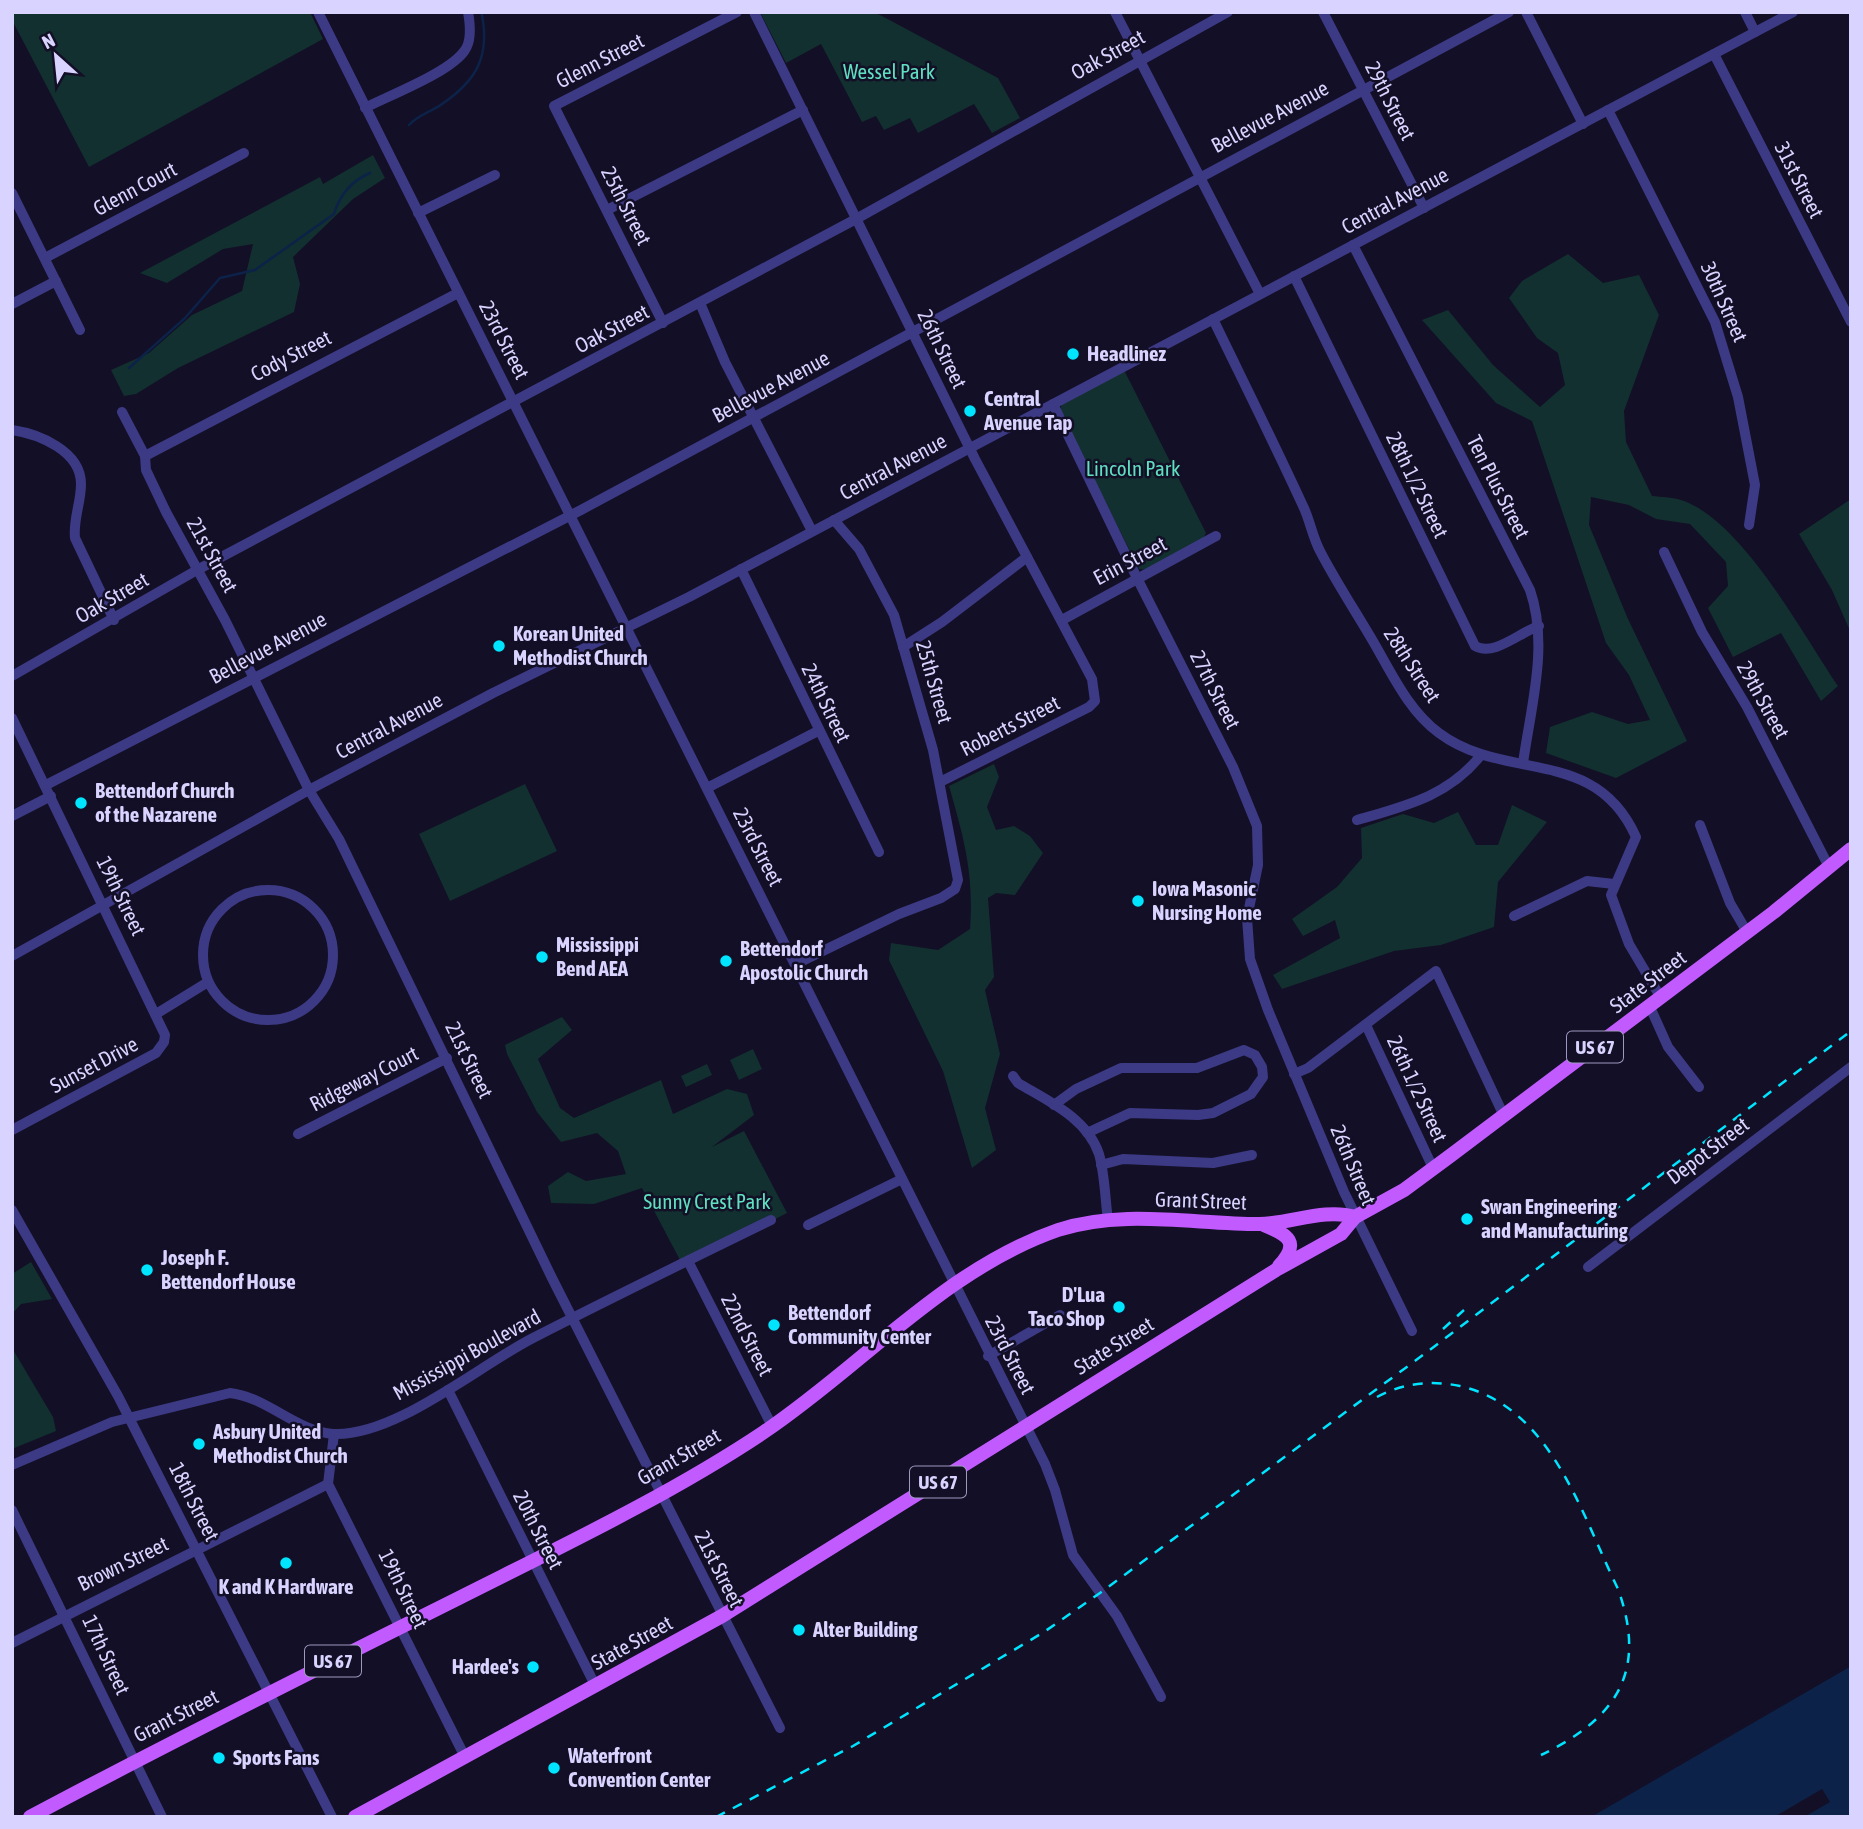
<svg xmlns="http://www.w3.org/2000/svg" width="1863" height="1829" font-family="'Asap Condensed',sans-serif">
<rect width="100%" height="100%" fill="#130f26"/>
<g fill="#12302f">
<polygon points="12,12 310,12 323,39 89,167 12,20"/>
<polygon points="760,12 873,12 882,16 998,78 1020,118 992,133 974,104 918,133 910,118 884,130 876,116 862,122 821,44 786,63"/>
<polygon points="373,155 385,178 353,199 293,257 300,284 294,312 178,368 136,394 124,396 111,370 149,353 192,315 242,291 253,244 223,249 167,283 140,273 320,177 323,184"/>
<path d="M1568,254L1603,283L1639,275L1659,315L1624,411L1626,442L1652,496C1662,497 1674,497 1684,501C1743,523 1802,633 1838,686L1821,701L1781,633L1733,657L1708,608L1728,586L1726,562L1690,524L1656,519L1629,505L1591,497L1589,525L1628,619L1687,741L1616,778L1546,753L1550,727L1592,712L1628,724L1650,720L1629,675L1606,643L1532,421L1496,403L1422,320L1448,310L1493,365L1540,407L1565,385L1558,353L1537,338L1509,298L1522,281Z"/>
<polygon points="1124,370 1206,533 1203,539 1146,570 1139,569 1060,411 1062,403"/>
<polygon points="1851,499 1851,633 1832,590 1799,534"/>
<path d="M994,764L999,777L987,807L996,830L1014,826L1030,836L1043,853L1015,895L996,893L988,898L994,977L985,990L1000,1054L985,1108L996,1150L972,1168L943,1071L889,960L891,943L938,950L970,929C974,873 964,839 949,786Z"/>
<polygon points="525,784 557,851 450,901 419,834"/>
<polygon points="1512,805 1547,822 1498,882 1494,927 1441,945 1394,951 1282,989 1273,975 1340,938 1335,920 1303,936 1292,919 1337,887 1362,858 1361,828 1403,814 1434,823 1458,812 1476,845 1498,845"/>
<polygon points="562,1017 572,1030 538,1059 560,1108 574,1118 661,1080 673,1114 727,1089 747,1094 754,1115 712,1147 744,1131 787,1213 695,1260 680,1260 642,1188 594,1204 551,1203 548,1186 568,1172 586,1181 626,1174 618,1151 597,1133 561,1142 537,1112 507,1054 505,1045"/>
<polygon points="753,1049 762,1069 739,1080 730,1060"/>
<polygon points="707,1064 712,1075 686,1087 681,1076"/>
<polygon points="31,1262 52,1299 21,1304 12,1314 12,1274"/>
<polygon points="12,1348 53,1417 56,1431 12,1449"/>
</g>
<polygon fill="#0c2248" points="1851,1666 1851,1817 1585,1817"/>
<g fill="#130f26">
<polygon points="1851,1662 1851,1666 1591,1817 1581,1817"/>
<polygon points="1822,1789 1830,1802 1804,1817 1774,1817"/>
</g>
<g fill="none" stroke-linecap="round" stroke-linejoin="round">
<g stroke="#0c2248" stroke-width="2.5">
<path d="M409,125C418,115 431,112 442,104C476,81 490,57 482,15"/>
<path d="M129,368L185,318L220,278L255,270L334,214C340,194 351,181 370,173"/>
</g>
<g stroke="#3d3a85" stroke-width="10">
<polyline points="318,12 1045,1464 1055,1490 1073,1555 1117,1616 1161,1697"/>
<polyline points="754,12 975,459 1092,679 1095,701 1089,707 940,782"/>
<polyline points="1115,12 1260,294"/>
<polyline points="1323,12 1424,208"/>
<polyline points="1526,12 1583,124"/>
<polyline points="1745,12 1755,32"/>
<polyline points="1714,54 1851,322"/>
<path d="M365,108C390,95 451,72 465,50C472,40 470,23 468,12"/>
<polyline points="1608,110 1715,322 1738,397 1755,485 1749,525"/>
<polyline points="12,193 80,330"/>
<polyline points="607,210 803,110"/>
<polyline points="418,213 495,175"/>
<path d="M1353,245L1530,590C1549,645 1531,706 1523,763"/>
<polyline points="45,258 244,153"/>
<path d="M1294,276L1475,646C1494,657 1520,632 1539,626"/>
<polyline points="700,303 725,362 812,531"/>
<polyline points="12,304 56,281"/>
<path d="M1213,319C1243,381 1274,443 1303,506C1310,520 1312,536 1320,551C1336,582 1356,612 1374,643C1392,674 1409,711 1439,733C1506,783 1595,745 1636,837L1611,895L1629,944L1661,998"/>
<polyline points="663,323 554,106 737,12"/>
<polyline points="1053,404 1137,578 1233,767 1257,826 1258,865 1247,918 1250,959 1268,1010 1344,1192 1412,1331"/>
<polyline points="122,412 145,456 146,470 166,512 225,620 309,790 339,839 552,1278 780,1728"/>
<path d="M12,430C39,434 81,451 81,484C81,503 73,519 75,538L114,620"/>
<polyline points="145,456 458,293"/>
<polyline points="1664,552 1702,632 1747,707 1829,867"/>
<polyline points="741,569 879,852"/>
<polyline points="1062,620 1216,536"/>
<polyline points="903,647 942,622 1027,557"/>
<polyline points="12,676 197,570 856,219 1228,12"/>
<polyline points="12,718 165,1035 164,1042 156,1053 12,1130"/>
<polyline points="46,785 581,510 1509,12"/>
<polyline points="707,788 818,731"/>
<polyline points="12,816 51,796"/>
<path d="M1357,820C1405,806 1449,796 1481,755"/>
<polyline points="1700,825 1730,903 1747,932"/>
<circle cx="268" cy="955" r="65"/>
<polyline points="1514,916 1587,881 1614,884"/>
<polyline points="12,956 309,790 493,693 689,597 1793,12"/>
<polyline points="796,964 899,914 941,898 955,889 958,880 933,750 894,615 859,549 834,520"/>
<polyline points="1650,1007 1668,1047 1699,1087"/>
<polyline points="156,1014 208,982"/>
<polyline points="1366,1025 1433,1168"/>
<polyline points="1294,1074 1308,1068 1436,971 1504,1116"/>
<path d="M1013,1076L1018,1083C1048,1101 1087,1118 1099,1154C1105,1175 1105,1199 1108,1220"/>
<polyline points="1054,1105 1076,1089 1121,1068 1197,1068 1244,1050 1255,1055 1262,1067 1263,1077 1251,1094 1213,1113 1198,1115 1130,1113 1087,1133"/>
<polyline points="298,1134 447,1058"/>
<polyline points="1101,1165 1123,1159 1213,1163 1252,1155"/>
<polyline points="12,1210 118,1396 332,1817"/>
<polyline points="808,1225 902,1179"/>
<polyline points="688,1261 772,1426"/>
<polyline points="1588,1267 1851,1067"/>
<polyline points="988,1356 1060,1315"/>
<polyline points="448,1390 596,1687"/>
<polyline points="334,1434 328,1484 465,1757"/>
<path d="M12,1465L112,1422L230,1393C267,1397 296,1431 333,1434C395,1437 478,1366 533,1338C611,1298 691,1259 771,1220"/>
<polyline points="12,1510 162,1817"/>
<polyline points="12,1643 328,1484"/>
</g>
<g stroke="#c25bff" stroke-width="14">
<path d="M1264,1225C1288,1235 1301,1242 1279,1266"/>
<path d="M30,1817C170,1742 313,1671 455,1600C556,1549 670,1495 764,1432C861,1367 945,1269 1058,1230C1122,1209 1193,1224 1259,1224C1290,1224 1324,1208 1355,1217"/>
<polyline points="355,1817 722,1616 1276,1270 1341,1234 1355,1217 1404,1190 1450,1156 1774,912 1851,849"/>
</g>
<g stroke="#00e5ff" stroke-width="2.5" stroke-dasharray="10 9" stroke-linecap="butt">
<polyline points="1443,1329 1464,1310"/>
<path d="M1377,1397C1403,1383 1431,1380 1460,1386C1551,1407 1581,1513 1618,1589C1648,1672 1616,1719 1541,1755"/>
<polyline points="716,1817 853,1746 1044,1632 1100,1593 1423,1355 1851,1031"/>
</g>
</g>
<g fill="#00e5ff" stroke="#130f26" stroke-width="2.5">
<circle cx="1073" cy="354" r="7"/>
<circle cx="970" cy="411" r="7"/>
<circle cx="499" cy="646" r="7"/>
<circle cx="81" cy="803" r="7"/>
<circle cx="1138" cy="901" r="7"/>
<circle cx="542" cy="957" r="7"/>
<circle cx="726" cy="961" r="7"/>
<circle cx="1467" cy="1219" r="7"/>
<circle cx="147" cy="1270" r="7"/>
<circle cx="1119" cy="1307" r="7"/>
<circle cx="774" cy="1325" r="7"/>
<circle cx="199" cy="1444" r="7"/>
<circle cx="286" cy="1563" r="7"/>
<circle cx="799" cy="1630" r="7"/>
<circle cx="533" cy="1667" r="7"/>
<circle cx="219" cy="1758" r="7"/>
<circle cx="554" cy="1768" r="7"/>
</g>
<g text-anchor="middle" stroke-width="5" stroke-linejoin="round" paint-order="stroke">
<g fill="#130f26" stroke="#9e99be" stroke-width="2">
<rect x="1567" y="1031.5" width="56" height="31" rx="5"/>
<rect x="910" y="1466.5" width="56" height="31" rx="5"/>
<rect x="305" y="1645.5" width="56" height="31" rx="5"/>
</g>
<g font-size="19" font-weight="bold" fill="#d9d4ff">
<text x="1595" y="1054">US 67</text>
<text x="938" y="1489">US 67</text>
<text x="333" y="1668">US 67</text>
</g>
<g font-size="21" fill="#d9d4ff" stroke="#130f26">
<text transform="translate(1108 55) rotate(-29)" y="7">Oak Street</text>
<text transform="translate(600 61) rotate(-27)" y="7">Glenn Street</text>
<text transform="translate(1390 101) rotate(63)" y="7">29th Street</text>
<text transform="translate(1270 117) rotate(-28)" y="7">Bellevue Avenue</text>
<text transform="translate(1799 180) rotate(63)" y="7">31st Street</text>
<text transform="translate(135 189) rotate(-28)" y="7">Glenn Court</text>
<text transform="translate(1395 201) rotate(-28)" y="7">Central Avenue</text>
<text transform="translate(626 206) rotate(63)" y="7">25th Street</text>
<text transform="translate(1724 302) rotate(66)" y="7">30th Street</text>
<text transform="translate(612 329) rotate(-28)" y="7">Oak Street</text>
<text transform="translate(504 340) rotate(63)" y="7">23rd Street</text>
<text transform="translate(942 349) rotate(64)" y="7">26th Street</text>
<text transform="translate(291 356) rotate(-27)" y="7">Cody Street</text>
<text transform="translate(771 387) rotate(-28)" y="7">Bellevue Avenue</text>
<text transform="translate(893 467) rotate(-28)" y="7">Central Avenue</text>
<text transform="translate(1417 485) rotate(64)" y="7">28th 1/2 Street</text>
<text transform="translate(1498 487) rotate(63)" y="7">Ten Plus Street</text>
<text transform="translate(212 555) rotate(61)" y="7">21st Street</text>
<text transform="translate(1130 561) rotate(-28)" y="7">Erin Street</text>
<text transform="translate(112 598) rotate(-30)" y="7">Oak Street</text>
<text transform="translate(268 648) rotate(-28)" y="7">Bellevue Avenue</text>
<text transform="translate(1412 665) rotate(57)" y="7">28th Street</text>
<text transform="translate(934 682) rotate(74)" y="7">25th Street</text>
<text transform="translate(1215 690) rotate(63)" y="7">27th Street</text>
<text transform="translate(1763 700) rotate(61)" y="7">29th Street</text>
<text transform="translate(826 703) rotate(64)" y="7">24th Street</text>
<text transform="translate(389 726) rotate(-28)" y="7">Central Avenue</text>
<text transform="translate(1010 726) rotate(-27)" y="7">Roberts Street</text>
<text transform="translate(758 847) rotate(63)" y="7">23rd Street</text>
<text transform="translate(121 896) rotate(64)" y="7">19th Street</text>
<text transform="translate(1648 982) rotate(-37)" y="7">State Street</text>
<text transform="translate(469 1060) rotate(64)" y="7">21st Street</text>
<text transform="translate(94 1065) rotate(-28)" y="7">Sunset Drive</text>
<text transform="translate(364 1079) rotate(-27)" y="7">Ridgeway Court</text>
<text transform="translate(1417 1089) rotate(65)" y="7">26th 1/2 Street</text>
<text transform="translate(1708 1151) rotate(-37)" y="7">Depot Street</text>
<text transform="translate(1353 1165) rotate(67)" y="7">26th Street</text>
<text transform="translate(1201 1201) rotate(2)" y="7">Grant Street</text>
<text transform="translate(747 1335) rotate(63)" y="7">22nd Street</text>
<text transform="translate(1114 1346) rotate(-32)" y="7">State Street</text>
<text transform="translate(467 1355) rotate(-29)" y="7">Mississippi Boulevard</text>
<text transform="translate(1010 1355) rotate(63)" y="7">23rd Street</text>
<text transform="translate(679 1457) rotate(-30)" y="7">Grant Street</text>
<text transform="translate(194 1502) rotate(63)" y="7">18th Street</text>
<text transform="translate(538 1530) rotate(63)" y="7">20th Street</text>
<text transform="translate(123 1564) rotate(-26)" y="7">Brown Street</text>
<text transform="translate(719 1569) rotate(63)" y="7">21st Street</text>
<text transform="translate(403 1589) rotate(64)" y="7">19th Street</text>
<text transform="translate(632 1643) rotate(-29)" y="7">State Street</text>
<text transform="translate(106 1655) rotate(65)" y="7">17th Street</text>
<text transform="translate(176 1716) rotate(-27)" y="7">Grant Street</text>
</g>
<g font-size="21" fill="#5fe0c0" stroke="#130f26">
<text x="889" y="79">Wessel Park</text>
<text x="1133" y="476">Lincoln Park</text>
<text x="707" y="1209">Sunny Crest Park</text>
</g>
<g font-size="21" font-weight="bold" fill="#d9d4ff" stroke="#130f26" text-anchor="start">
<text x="1087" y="361">Headlinez</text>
<text x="984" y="406">Central<tspan x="984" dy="24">Avenue Tap</tspan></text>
<text x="513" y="641">Korean United<tspan x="513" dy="24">Methodist Church</tspan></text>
<text x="95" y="798">Bettendorf Church<tspan x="95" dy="24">of the Nazarene</tspan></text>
<text x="1152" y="896">Iowa Masonic<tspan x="1152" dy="24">Nursing Home</tspan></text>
<text x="556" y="952">Mississippi<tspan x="556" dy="24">Bend AEA</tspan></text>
<text x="740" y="956">Bettendorf<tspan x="740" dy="24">Apostolic Church</tspan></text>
<text x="1481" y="1214">Swan Engineering<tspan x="1481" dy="24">and Manufacturing</tspan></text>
<text x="161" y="1265">Joseph F.<tspan x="161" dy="24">Bettendorf House</tspan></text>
<text x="1105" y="1302" text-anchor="end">D'Lua<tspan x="1105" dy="24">Taco Shop</tspan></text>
<text x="788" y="1320">Bettendorf<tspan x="788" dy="24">Community Center</tspan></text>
<text x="213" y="1439">Asbury United<tspan x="213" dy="24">Methodist Church</tspan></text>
<text x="286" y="1594" text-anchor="middle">K and K Hardware</text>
<text x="813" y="1637">Alter Building</text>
<text x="519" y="1674" text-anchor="end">Hardee's</text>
<text x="568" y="1763">Waterfront<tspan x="568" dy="24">Convention Center</tspan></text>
<text x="233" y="1765">Sports Fans</text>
</g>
</g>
<rect width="1863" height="1829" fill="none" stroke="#d9d4ff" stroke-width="28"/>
<g transform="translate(56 56) rotate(333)" stroke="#130f26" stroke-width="5" paint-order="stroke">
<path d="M0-5L12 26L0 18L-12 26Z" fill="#d9d4ff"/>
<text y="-10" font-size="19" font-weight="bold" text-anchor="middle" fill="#d9d4ff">N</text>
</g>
</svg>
